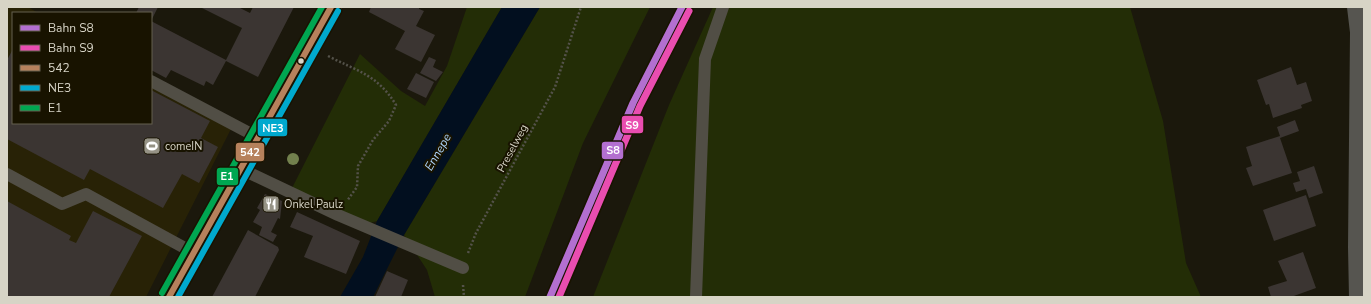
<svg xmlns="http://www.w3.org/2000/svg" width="1371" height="304" font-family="'Nunito Sans',sans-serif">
<rect width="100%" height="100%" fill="#1b180c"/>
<polygon fill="#282206" points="7,7 28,7 38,13 13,13 13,123 151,123 151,78 233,125 146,297 7,297"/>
<g fill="#232d06">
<polygon points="467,7 502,7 377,221 364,225 290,192 360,54 401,91 425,106 447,66"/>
<polygon points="540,7 650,7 583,143 525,297 435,297 427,270 404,235"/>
<polygon points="713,7 718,7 703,59 694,297 593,297 669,105"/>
<polygon points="726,7 1130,7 1163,121 1186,263 1201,297 698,297 708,60"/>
</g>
<polygon fill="#020f1f" points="502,7 540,7 404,235 373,297 340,297 363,257 377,221"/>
<g fill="#3b3532">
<polygon points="139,7 158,7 151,21 226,60 242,28 200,7 238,7 250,13 253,7 294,7 258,77 226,61 213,85 206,81 204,86 171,70 166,78 151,70 151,13 136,13"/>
<polygon points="371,7 419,7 419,9 424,11 416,26 435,35 421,62 395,49 405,31 369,12"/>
<polygon points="13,49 13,123 151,123 151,90 210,121 201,138 218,147 199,183 182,174 163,208 90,169 84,180 7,139 7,60"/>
<polygon points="429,57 436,60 433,67 443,72 436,81 420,73"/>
<polygon points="1291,67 1297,85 1306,82 1312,101 1301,105 1302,108 1273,118 1269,104 1266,105 1257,80"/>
<polygon points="416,73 434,82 426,98 407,89"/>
<polygon points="1295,120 1299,131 1280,138 1292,173 1253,186 1246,168 1252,166 1246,147 1280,136 1277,127"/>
<polygon points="1314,166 1323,193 1309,198 1306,189 1296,192 1293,183 1300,181 1297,172"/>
<polygon points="265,194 282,201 280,219 278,218 271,232 277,235 273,242 259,235 262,227 253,222 260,210 257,208"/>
<polygon points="1306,195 1316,226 1274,241 1263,210"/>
<polygon points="7,201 71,236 69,240 76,243 93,211 142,236 109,297 10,297 7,295"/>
<polygon points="297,212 360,241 346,274 304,257 313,236 290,227"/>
<polygon points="248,230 278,247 279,250 255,297 212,297"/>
<polygon points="1303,252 1316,288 1291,297 1271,297 1268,287 1287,281 1278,261"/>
<polygon points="387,271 408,280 401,297 375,297"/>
</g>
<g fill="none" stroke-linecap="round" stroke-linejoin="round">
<g stroke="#54524a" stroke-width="2.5" stroke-dasharray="2 2" stroke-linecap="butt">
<path d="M328,56C357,71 378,75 396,105L389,121L373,140L358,166L357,187L347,201"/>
<polyline points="468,253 476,233 555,87 581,7"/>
<polyline points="463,285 464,297"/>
</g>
<g stroke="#514e45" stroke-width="12">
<polyline points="151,81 259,138"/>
<polyline points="241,169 338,215 463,268"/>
<polyline points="7,174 62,204 86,194 194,253"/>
<polyline points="696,297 705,59 723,7"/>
</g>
<polyline stroke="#565550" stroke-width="22" points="1358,7 1361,32 1359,247 1360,297"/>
<polyline stroke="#54524e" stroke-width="22" points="169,297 331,7"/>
<g stroke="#181300" stroke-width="9">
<polyline id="bus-1" points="169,297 331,7"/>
</g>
<g stroke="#181300" stroke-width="9">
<polyline id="bus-2" points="178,297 338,11"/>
</g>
<g stroke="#181300" stroke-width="9">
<polyline id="bus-3" points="162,293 322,7"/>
</g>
<use href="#bus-1" stroke="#b6815c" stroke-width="6"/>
<use href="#bus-2" stroke="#00a9ce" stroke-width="6"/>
<use href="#bus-3" stroke="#00a651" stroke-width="6"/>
<g stroke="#181300" stroke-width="10">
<polyline id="rail-1" points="550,297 633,103 682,7"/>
</g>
<g stroke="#181300" stroke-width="10">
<polyline id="rail-2" points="559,297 640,106 689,11"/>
</g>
<use href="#rail-1" stroke="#b36fd0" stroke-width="7"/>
<use href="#rail-2" stroke="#e94db0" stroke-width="7"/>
</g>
<circle fill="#72804d" cx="293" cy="159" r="6"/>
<defs>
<g id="stadium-square" transform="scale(0.9)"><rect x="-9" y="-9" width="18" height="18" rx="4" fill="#959285" stroke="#181300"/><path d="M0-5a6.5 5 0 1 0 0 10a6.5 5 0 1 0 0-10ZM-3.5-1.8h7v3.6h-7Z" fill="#fff"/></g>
<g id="restaurant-square" transform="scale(0.9)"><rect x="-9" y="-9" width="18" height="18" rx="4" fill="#959285" stroke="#181300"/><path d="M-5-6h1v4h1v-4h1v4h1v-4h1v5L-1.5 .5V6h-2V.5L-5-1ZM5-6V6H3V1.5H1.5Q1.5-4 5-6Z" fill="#fff"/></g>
</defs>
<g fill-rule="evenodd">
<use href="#stadium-square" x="152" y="146"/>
<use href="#restaurant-square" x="271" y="204"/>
</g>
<circle fill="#d7d4c6" stroke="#181300" stroke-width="1.5" cx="301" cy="61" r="3.5"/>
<g text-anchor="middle" stroke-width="4" stroke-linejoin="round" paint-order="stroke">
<g font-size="11" fill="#d7d4c6" stroke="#181300" text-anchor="start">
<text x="165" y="150">comeIN</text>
<text x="284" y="208">Onkel Paulz</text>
</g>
<g font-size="11" fill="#d7d4c6" stroke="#181300">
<text transform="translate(512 148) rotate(-62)" y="4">Preselweg</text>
</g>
<g font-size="12" font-style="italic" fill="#aed4fb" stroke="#181300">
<text transform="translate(438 152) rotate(-60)" y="4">Ennepe</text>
</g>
</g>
<g stroke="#181300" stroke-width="1.5">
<rect x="621" y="115" width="23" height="19" rx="4" fill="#e94db0"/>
<rect x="257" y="118" width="31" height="19" rx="4" fill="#00a9ce"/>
<rect x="601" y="141" width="23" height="19" rx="4" fill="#b36fd0"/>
<rect x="235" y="142" width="30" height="20" rx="4" fill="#b6815c"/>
<rect x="216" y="167" width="23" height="19" rx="4" fill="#00a651"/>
</g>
<g font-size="11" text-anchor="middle" font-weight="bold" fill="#fff">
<text x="632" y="129">S9</text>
<text x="273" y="132">NE3</text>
<text x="613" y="154">S8</text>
<text x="250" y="156">542</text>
<text x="227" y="180">E1</text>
</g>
<rect width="1371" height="304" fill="none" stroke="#d7d4c6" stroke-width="16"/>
<rect x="12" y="12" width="140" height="112" fill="#181300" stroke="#64604f"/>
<rect x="20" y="25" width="20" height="6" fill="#b36fd0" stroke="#64604f"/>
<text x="48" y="32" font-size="12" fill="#d7d4c6">Bahn S8</text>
<rect x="20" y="45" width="20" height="6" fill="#e94db0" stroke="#64604f"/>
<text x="48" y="52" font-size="12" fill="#d7d4c6">Bahn S9</text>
<rect x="20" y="65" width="20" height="6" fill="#b6815c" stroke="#64604f"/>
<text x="48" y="72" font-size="12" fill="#d7d4c6">542</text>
<rect x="20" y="85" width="20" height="6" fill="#00a9ce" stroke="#64604f"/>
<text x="48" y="92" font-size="12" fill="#d7d4c6">NE3</text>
<rect x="20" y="105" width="20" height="6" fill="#00a651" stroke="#64604f"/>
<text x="48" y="112" font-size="12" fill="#d7d4c6">E1</text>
</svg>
